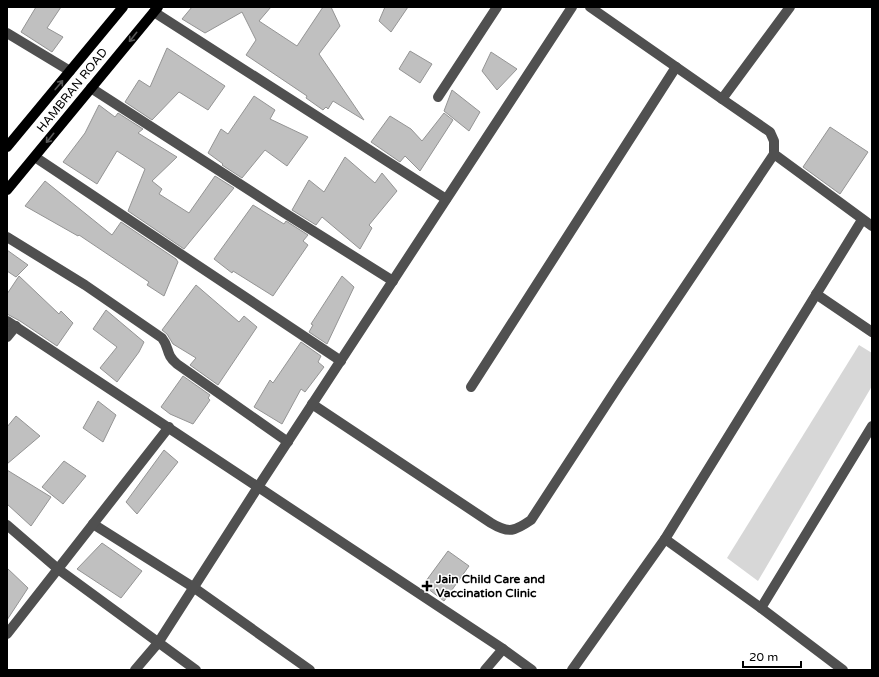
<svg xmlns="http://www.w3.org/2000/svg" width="879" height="677" font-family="'Varela Round',sans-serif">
<rect width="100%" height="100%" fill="#fff"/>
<polygon fill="#d7d7d7" points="859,345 872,353 872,386 758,581 727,558"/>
<g fill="#c0c0c0" stroke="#949494">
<polygon points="36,7 61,7 47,28 63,37 52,52 21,32"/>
<polygon points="192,7 271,7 259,21 297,46 323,7 331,7 340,26 319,54 364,120 333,101 328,109 326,107 323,110 306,98 307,96 246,55 256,40 242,12 205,33 182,19"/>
<polygon points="385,7 408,7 391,32 379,21"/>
<polygon points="167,48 225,86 208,110 179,92 152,120 125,102 139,80 150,87"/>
<polygon points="410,51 432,64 420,83 399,69"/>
<polygon points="491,52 517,69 497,90 482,71"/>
<polygon points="452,90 480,112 469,131 444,111"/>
<polygon points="254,96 275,110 270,119 308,137 287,166 265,150 242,178 222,165 223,164 208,153 221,129 228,134"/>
<polygon points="99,105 115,117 118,113 143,129 138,133 177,157 152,181 162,189 159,194 189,213 215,176 234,188 184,249 128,211 145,169 117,151 97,184 63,162 85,133"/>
<polygon points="444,113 453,120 420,171 405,156 400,162 371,142 390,116 411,129 422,141"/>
<polygon points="830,127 868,152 840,194 803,167"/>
<polygon points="345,157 375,183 382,173 397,191 369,225 372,228 360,249 322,217 316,225 292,210 309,180 324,192"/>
<polygon points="45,181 112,235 121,222 176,259 178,262 164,296 147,285 149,282 79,235 78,236 25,206"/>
<polygon points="253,205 284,224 286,221 308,235 303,241 308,245 273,296 233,271 232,273 214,259"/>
<polygon points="7,250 28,265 16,277 7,271"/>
<polygon points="19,276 59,314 61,311 73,323 57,346 20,321 7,314 7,294"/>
<polygon points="342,276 354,287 327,344 309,332 313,325 311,324"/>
<polygon points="196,285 239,322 244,316 257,327 218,385 190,365 196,358 173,344 167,334 162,330"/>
<polygon points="106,310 144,342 139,352 117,382 100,368 117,347 93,329"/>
<polygon points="301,342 321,356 318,362 324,367 305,392 301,389 282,424 254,407 270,380 273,383"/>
<polygon points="183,376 210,395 208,398 210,400 193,424 170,414 161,407"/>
<polygon points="98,401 116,415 103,442 83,428"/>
<polygon points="16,416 40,436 7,464 7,427"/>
<polygon points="164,450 178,462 137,514 126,502"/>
<polygon points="64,461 86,476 63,504 42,487"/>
<polygon points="7,470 51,497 31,526 7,504"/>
<polygon points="102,543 142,571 121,598 77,569"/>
<polygon points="448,551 469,566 444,601 423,585"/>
<polygon points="7,568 28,588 7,620"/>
</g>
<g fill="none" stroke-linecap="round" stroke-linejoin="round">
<g stroke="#505050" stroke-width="10">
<polyline points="590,7 722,99 790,7"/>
<polyline points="154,12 446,199"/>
<polyline points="7,33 70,71"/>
<polyline points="91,88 283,212 393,281"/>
<polyline points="438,97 497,7"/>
<polyline points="722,99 770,132 774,141 774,154 872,226"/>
<polyline points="35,157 341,361"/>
<path d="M7,237L85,285L162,338C170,348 165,354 177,364L288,442"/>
<polyline points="816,294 872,332"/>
<polyline points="7,321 503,649 532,670"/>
<polyline points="7,337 16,326"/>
<polyline points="471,387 676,67"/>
<path d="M312,404L491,523C509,534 515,531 531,520L619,385L774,154"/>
<polyline points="93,524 193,587 310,670"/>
<polyline points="7,525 58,569 196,670"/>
<polyline points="761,608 872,426"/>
<polyline points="7,634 169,427"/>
<polyline points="135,670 158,643 258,487 572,7"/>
<polyline points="485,670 503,649"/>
<polyline points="572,670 665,539"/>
<polyline points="843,670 761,608 665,539 862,220"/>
</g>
<g stroke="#000" stroke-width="10">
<polyline points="7,147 123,7"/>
<polyline points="7,190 158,7"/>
</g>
</g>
<defs><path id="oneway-shaft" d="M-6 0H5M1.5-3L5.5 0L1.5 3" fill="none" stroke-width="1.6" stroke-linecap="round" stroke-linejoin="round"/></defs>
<g stroke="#595959">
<use href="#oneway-shaft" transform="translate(133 37) rotate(129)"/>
<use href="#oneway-shaft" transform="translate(59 85) rotate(-50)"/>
<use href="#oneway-shaft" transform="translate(50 138) rotate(129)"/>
</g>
<path fill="#000" stroke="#fff" stroke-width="1.5" d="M425 580h4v4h4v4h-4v4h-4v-4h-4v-4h4z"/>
<g text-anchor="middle" stroke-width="3" stroke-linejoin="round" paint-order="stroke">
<g font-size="12" fill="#000" stroke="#fff">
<text transform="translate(72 90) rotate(-51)" y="4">HAMBRAN ROAD</text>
</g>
<g font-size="12" font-weight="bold" fill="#000" stroke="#fff" text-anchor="start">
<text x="436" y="583">Jain Child Care and<tspan x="436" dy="14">Vaccination Clinic</tspan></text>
</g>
</g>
<rect width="879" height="677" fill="none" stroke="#000000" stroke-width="16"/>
<path d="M743 661v6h58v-6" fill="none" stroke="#000000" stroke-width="2"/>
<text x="749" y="661" font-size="12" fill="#000000" stroke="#ffffff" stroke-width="3" paint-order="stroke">20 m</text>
</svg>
